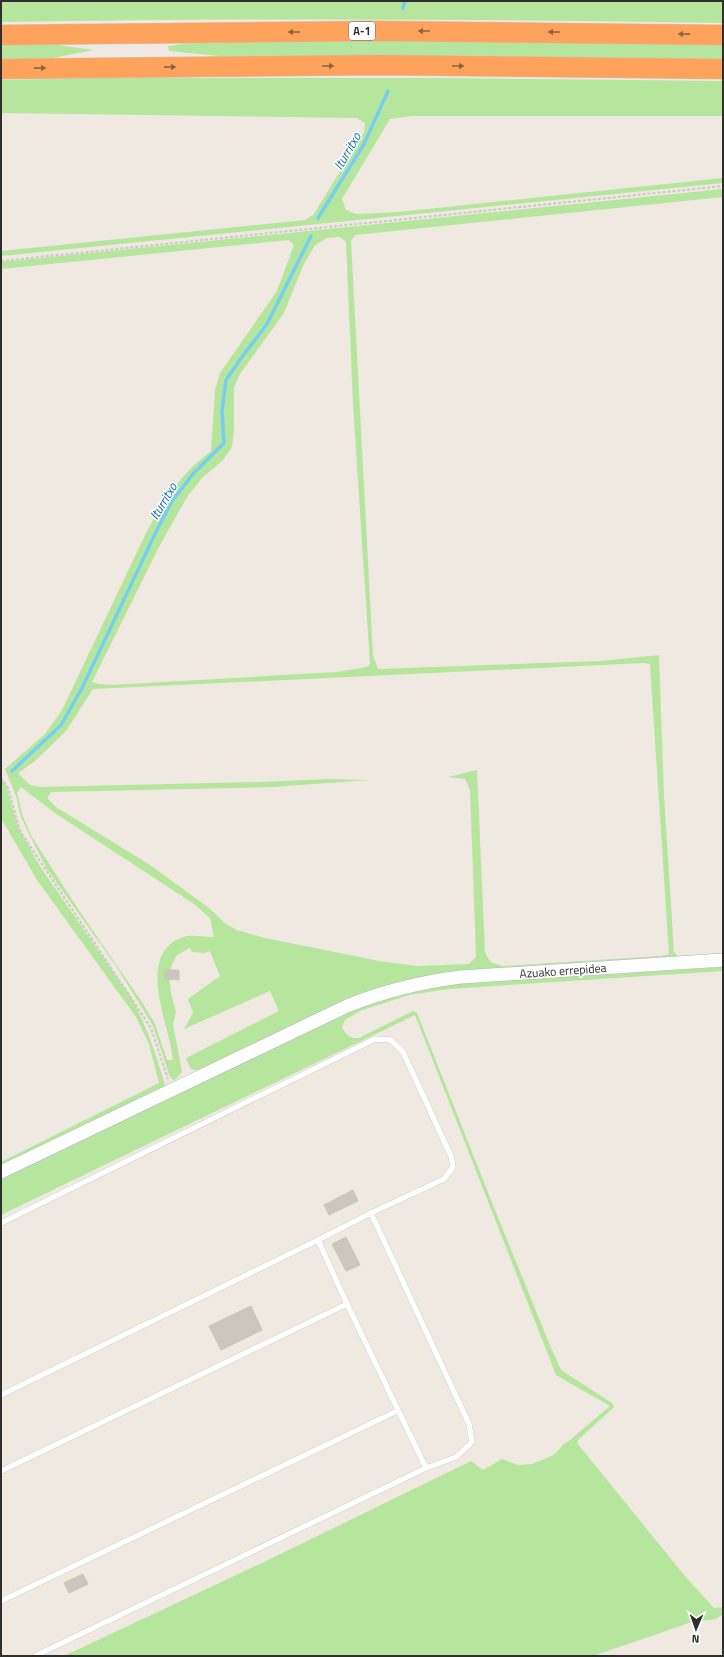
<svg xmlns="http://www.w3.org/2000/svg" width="724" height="1657" font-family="'Titillium Web',sans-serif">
<rect width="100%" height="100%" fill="#efe9e1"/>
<g fill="#b6e59e" fill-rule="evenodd">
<path d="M1,1H723V23C482,19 242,18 1,22Z"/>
<polygon points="220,39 723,43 723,60 229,57 169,51 168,46"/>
<polygon points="43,43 94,50 43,60 1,61 1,44"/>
<polygon points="103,78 432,78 723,81 723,116 411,116 390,119 342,199 346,210 356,214 399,212 723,178 723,183 1,256 1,251 305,220 314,214 364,132 365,123 357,118 1,113 1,80"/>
<path d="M723,189V197L355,235L351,241L373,656L378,669L601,661L659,655L664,796L674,952L678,956L723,953V957L418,979L198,1071L191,1069L186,1058L279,1011L270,991L184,1029L193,1013L188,999L220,976L210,951L204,953L192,952L190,948L177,955L172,964L169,976L171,994L176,1012L173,1024L182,1072L174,1081L170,1077L153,1026L141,1006L116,966L47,869L31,838L21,817L16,796L5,769L45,734L62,710L147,531L167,495L192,467L211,451L215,390L220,373L277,291L294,245L289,240L1,269V262ZM340,237L346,242L353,404L370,664L367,667L337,672L111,685L99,684L92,682L159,547L187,497L202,478L223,460L232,447L234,431V387L240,374L284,313L303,266L315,245L327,238ZM644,663L650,664L669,954L661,956L503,966L490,962L485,952L477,770L448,777L465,779L470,790L476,957L469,964L417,966L379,961L265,938L237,930L226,924L209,908L150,865L56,807L47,798L51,792L273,787L369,780L328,779L260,782L40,787L30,785L18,773L35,761L66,731L93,689ZM21,787L55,813L194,904L210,918L214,937C205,937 192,934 183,937C134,955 170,1025 173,1060H167L155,1024L142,1002L82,915L32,837L23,817L17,793Z"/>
<path d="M1,777L6,785L18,827L41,868L132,999C147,1027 156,1055 165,1085L162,1088L1,1166V1162L159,1083L149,1044L136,1017L37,880L1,818Z"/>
<path d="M723,967V971L449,989L409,995L360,1011L345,1020L342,1027C346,1035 350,1039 359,1038L413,1011L417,1013L493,1205L549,1343L561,1370L612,1403L614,1407L579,1439L577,1443L684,1575L714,1608L723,1607V1614L716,1619L692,1622L593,1656H64L262,1563L471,1461L483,1470L502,1459L518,1465L532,1464L554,1455L564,1444L570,1440L610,1406L556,1375L415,1015L1,1215V1178L367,1003L447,984Z"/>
</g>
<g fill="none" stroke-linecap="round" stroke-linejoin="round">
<g stroke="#75cff0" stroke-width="3.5">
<polyline points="403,8 405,1"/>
<polyline points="318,218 364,144 388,91"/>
<polyline points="12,771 61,725 82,688 156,532 172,501 193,474 224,443 222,411 226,380 239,361 267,324 311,236"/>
</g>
</g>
<g fill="#cbc7bf" stroke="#cbc5ba">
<polygon points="165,970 179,970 179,980 165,979"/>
<polygon points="353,1190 358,1201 329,1215 324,1205"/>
<polygon points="346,1237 360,1265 346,1271 332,1244"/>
<polygon points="251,1306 262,1330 221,1350 209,1326"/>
<polygon points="83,1574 88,1584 69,1593 64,1583"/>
</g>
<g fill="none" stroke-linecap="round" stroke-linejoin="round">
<g stroke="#b4b7c1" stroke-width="6">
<g id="service">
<polyline points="1,1223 375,1039 391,1040 403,1052 451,1156 453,1167 444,1179 371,1213"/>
<polyline points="318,1240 347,1304 426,1468"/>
<polyline points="1,1395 318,1240 371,1213 469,1424 472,1442 456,1457 426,1468 35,1656"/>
<polyline points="1,1471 347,1304"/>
<polyline points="1,1601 397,1411"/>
</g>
</g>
<g stroke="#b4b7c1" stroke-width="14">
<path id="tertiary" d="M1,1172L347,1006C384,991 421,982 461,977L723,960"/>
</g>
<g stroke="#c9c9c9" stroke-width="21">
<g id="motorway">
<polyline points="1,35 378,31 723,35"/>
<polyline points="1,69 379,65 723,69"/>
</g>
</g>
<g stroke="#c9c9c9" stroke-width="2" stroke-dasharray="3 2" stroke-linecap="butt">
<polyline points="1,261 723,186"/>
<polyline points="1,778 8,788 20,831 151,1028 168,1079"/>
</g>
<use href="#service" stroke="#fff" stroke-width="5.5"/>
<use href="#tertiary" stroke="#fff" stroke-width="13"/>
<use href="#motorway" stroke="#ffa35c" stroke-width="20"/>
</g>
<defs><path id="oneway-solid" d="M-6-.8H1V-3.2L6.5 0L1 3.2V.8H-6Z"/></defs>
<g fill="#8c6343">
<use href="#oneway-solid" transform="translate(424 31) rotate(-180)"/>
<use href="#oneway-solid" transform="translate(294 32) rotate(180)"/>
<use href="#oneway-solid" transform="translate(554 32) rotate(-180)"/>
<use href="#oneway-solid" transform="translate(684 34) rotate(-179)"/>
<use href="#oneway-solid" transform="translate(328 66)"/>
<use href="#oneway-solid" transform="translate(458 66)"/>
<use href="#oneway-solid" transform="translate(170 67) rotate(-1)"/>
<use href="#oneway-solid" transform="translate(40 68) rotate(-1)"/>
</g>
<g text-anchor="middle" stroke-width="3" stroke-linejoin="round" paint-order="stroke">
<rect fill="#fff" stroke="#6d6d6d" stroke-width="1" x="349" y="22" width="26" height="18" rx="3"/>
<g font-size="11" font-weight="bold" fill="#2e2e2e">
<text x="362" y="35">A-1</text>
</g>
<g font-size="12" fill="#2e2e2e" stroke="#fff">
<text transform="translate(563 971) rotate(-4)" y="4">Azuako errepidea</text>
</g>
<g font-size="13" font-style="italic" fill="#0d6fa3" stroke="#fff">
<text transform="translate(347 151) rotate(-60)" y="5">Iturritxo</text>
<text transform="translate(163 501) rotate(-59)" y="5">Iturritxo</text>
</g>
</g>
<rect width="724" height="1657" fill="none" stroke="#2e2e2e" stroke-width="4"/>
<g transform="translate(696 1629) rotate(182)" stroke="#ffffff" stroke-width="3" paint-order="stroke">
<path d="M0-3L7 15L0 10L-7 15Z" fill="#2e2e2e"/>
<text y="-6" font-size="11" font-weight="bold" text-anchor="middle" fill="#2e2e2e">N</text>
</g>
</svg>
